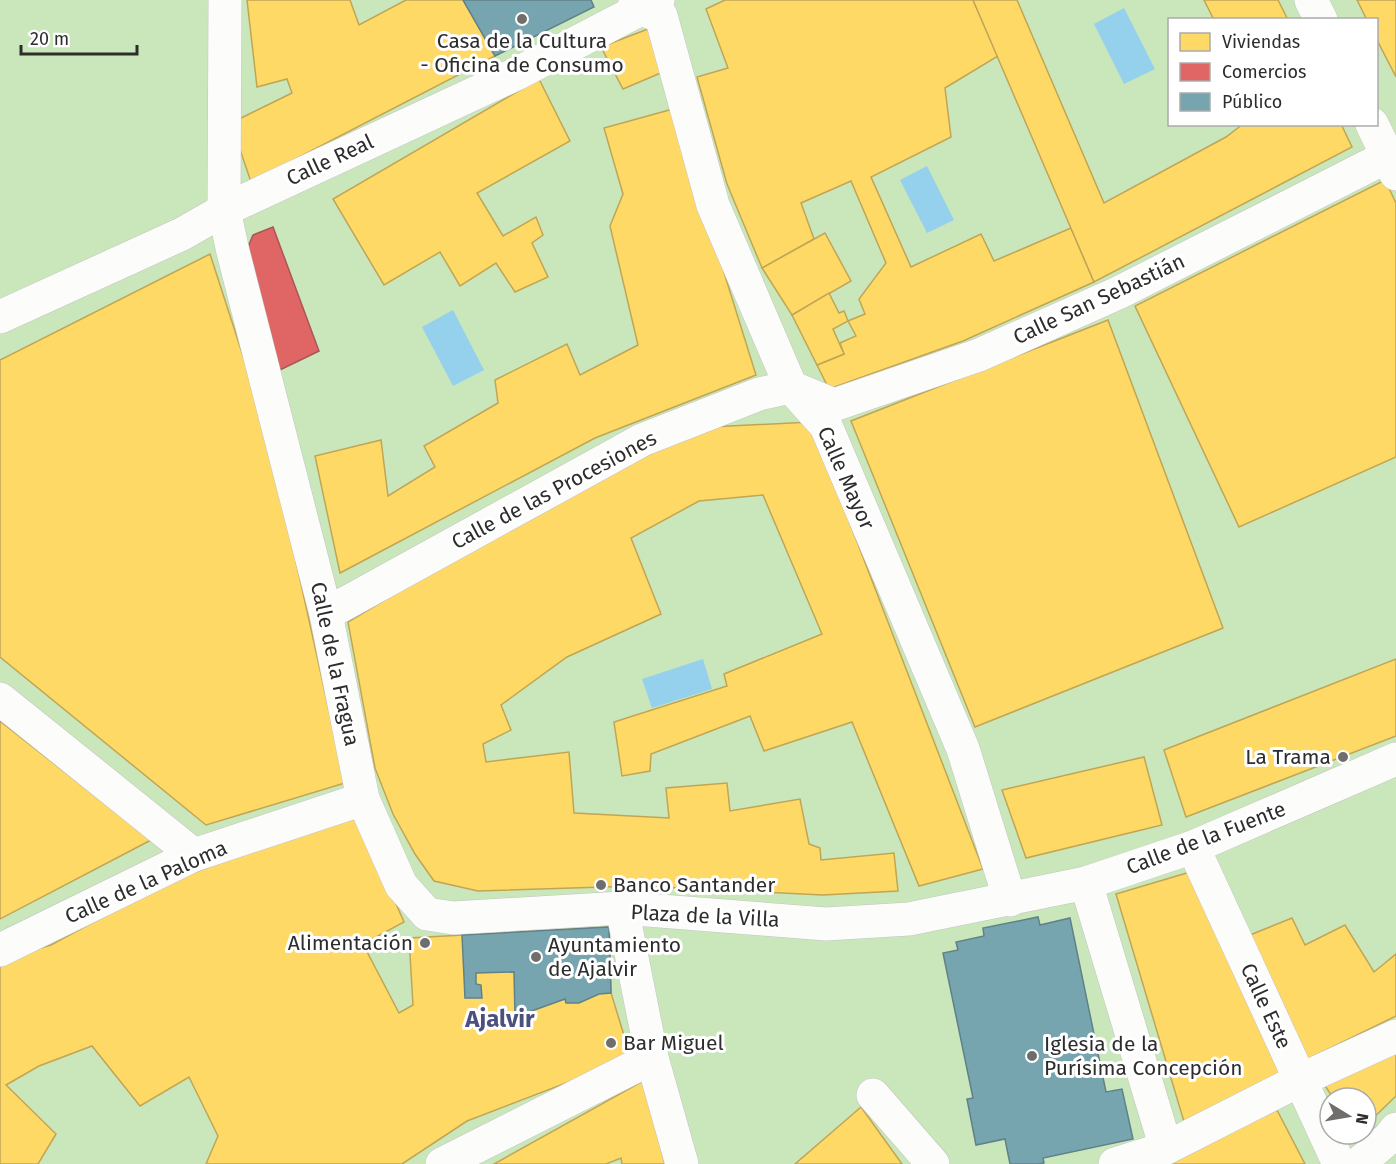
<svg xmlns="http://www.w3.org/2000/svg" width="1396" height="1164" font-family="'Fira Sans',sans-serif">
<rect width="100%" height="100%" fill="#eae8e2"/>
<path fill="#c9e7ba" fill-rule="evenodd" d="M0,0H1396V1164H0ZM1170,20H1376V124H1170ZM1330,1098H1366V1134H1330Z"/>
<g fill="#95d0ed">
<polygon points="1124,8 1155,69 1124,84 1094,24"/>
<polygon points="927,166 954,220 927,233 900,180"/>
<polygon points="453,310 484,370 453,386 422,327"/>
<polygon points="703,659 712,689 652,708 642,679"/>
</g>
<g fill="#ffd966" stroke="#c0a555" stroke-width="1.5">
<polygon points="247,0 350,0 359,25 406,0 463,0 495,56 251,182 231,123 292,93 287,79 257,87"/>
<polygon points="725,0 973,0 998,56 945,88 951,137 871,177 911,267 981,234 994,261 1071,228 1094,282 963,341 829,389 817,365 844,354 840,343 856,336 848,321 865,314 859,299 886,263 851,181 801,203 814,239 762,268 727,184 697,77 728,68 706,9"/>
<polygon points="973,0 1017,0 1104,203 1226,137 1243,124 1341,124 1352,147 1094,282"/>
<polygon points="1204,0 1278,0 1288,20 1214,20"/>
<polygon points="1357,0 1396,0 1396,77 1376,38 1376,20 1367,20"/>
<polygon points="648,29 663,72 623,89 601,47"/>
<polygon points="539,79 570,141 477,193 503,236 536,217 543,235 532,243 548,277 515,292 496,263 460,286 440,252 384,285 333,199"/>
<polygon points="673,109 756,375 595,438 340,573 315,456 381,440 388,496 435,467 424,446 498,403 495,380 567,344 580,375 638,345 610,226 623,194 604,128"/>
<polygon points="1385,180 1396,203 1396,457 1239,527 1135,306"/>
<polygon points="825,233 851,281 792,315 762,268"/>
<polygon points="210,254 267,430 345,783 206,825 0,657 0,360"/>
<polygon points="829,293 839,313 844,311 848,321 833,329 844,354 817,365 792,315"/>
<polygon points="1108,320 1223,628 975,727 851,421"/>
<polygon points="811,422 983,869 919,886 852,722 764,751 750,716 651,754 650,771 622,776 614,722 727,686 724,674 822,634 763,495 699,501 631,538 661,614 567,657 501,705 511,730 483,744 486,762 569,752 574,813 669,818 666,788 727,783 730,811 800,799 809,844 820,848 821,860 894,853 898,891 823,895 636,886 478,891 434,881 415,854 393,814 375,768 348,622 562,494 710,427"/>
<polygon points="1396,659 1396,736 1186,817 1164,750"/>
<polygon points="0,721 151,840 0,919"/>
<polygon points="1144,757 1162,825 1026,858 1002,790"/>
<polygon points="346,816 360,822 404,922 363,944 399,1013 413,1005 409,938 609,927 611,993 631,1058 467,1121 402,1164 206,1164 218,1136 189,1077 140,1106 92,1046 39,1066 6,1085 56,1134 38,1164 0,1164 0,960 51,945 138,898 190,874"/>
<polygon points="1197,870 1288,1078 1185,1125 1116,894"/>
<polygon points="1292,918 1305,945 1345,925 1374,972 1396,954 1396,1016 1308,1059 1250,935"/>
<polygon points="1396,1046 1396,1096 1366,1125 1366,1098 1333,1098 1324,1084"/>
<polygon points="643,1081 665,1164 622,1164 621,1158 606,1164 494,1164"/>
<polygon points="861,1107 902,1164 795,1164"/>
<polygon points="1277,1110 1305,1164 1156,1164"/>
</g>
<polygon fill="#e06666" stroke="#a55" stroke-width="1.5" points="273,227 319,351 280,370 247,249 253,235"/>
<g fill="#76a5af" stroke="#608188" stroke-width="1.5">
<polygon points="463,0 591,0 594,7 495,56"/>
<polygon points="1038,917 1040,925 1070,918 1106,1092 1122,1089 1133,1139 1043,1158 1044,1163 1039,1164 1010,1164 1005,1139 976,1145 967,1099 973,1098 943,953 958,950 956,942 984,936 983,928"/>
<polygon points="609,927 611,993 599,994 579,1003 566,1003 565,999 515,1017 514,972 476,973 476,984 481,985 482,998 465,998 462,935"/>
</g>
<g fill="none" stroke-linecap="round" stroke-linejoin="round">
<g stroke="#c4c4c3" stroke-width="34">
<g id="street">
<polyline points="225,0 224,210 233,252 326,614 363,799 401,885 427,914 453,918 622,908 826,924 909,919 1086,883 1193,847 1396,759"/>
<polyline points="635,0 640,9 661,16 713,205 791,387 826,426 963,749 1010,900"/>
<polyline points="1311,0 1321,20"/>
<polyline points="1372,124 1396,174"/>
<polyline points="0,317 182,234 224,210 516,74 658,0"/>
<polyline points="326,614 642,440 759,394 791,387 834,405 979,355 1118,293 1396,152"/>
<polyline points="0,699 194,855"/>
<polyline points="1193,847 1339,1164"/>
<polyline points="1086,883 1166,1148"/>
<polyline points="622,908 652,1058 682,1164"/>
<polyline points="0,950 194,855 363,799"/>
<polyline points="873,1095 933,1164"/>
<polyline points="442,1164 652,1058"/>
<polyline points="1115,1164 1166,1148 1300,1080 1396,1036"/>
<polyline points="1358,1164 1390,1137 1396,1129"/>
</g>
</g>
<use href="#street" stroke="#fcfcfb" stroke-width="33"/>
</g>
<g fill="#6f6e6c" stroke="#fff" stroke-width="2">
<circle cx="522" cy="19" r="6"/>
<circle cx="1343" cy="757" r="6"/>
<circle cx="601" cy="885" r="6"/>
<circle cx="425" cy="943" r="6"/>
<circle cx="536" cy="957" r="6"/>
<circle cx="611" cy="1043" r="6"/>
<circle cx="1032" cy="1056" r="6"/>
</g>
<g text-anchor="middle" stroke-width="6" stroke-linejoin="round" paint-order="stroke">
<g font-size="21" fill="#2d2d2d" stroke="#fff" text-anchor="start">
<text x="522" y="48" text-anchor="middle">Casa de la Cultura<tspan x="522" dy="24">- Oficina de Consumo</tspan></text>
<text x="1331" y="764" text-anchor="end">La Trama</text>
<text x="613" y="892">Banco Santander</text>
<text x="413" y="950" text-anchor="end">Alimentación</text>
<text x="548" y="952">Ayuntamiento<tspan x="548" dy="24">de Ajalvir</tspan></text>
<text x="623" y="1050">Bar Miguel</text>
<text x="1044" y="1051">Iglesia de la<tspan x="1044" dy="24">Purísima Concepción</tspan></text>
</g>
<g font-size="21" fill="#2d2d2d" stroke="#fff">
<text transform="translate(330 160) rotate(-25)" y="7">Calle Real</text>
<text transform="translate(1099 299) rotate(-25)" y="7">Calle San Sebastián</text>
<text transform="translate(846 478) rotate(66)" y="7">Calle Mayor</text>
<text transform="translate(554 490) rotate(-28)" y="7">Calle de las Procesiones</text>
<text transform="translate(335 664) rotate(78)" y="7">Calle de la Fragua</text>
<text transform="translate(1206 838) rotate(-21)" y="7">Calle de la Fuente</text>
<text transform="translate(146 882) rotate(-24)" y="7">Calle de la Paloma</text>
<text transform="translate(705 916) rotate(3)" y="7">Plaza de la Villa</text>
<text transform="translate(1266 1006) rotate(65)" y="7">Calle Este</text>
</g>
<g font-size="24" font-weight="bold" fill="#4b507f" stroke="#fff">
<text x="500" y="1027">Ajalvir</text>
</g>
</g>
<rect x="1168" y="18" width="210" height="108" fill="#ffffff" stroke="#ababab" stroke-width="1.5"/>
<rect x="1180" y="33" width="30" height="18" fill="#ffd966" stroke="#ababab" stroke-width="1.5"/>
<text x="1222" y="48" font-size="18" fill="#2d2d2d">Viviendas</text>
<rect x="1180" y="63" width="30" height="18" fill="#e06666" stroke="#ababab" stroke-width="1.5"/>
<text x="1222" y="78" font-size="18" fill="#2d2d2d">Comercios</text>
<rect x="1180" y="93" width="30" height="18" fill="#76a5af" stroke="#ababab" stroke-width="1.5"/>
<text x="1222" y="108" font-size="18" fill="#2d2d2d">Público</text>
<g transform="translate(1348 1116) rotate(101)"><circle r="28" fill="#ffffff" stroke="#ababab" stroke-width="1.5"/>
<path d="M0-4.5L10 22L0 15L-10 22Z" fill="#6f6e6c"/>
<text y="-9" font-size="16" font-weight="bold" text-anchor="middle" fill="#2d2d2d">N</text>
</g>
<path d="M21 45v9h116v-9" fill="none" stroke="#2d2d2d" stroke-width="3"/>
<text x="30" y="45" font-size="18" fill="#2d2d2d" stroke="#ffffff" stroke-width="4.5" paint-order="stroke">20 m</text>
</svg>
